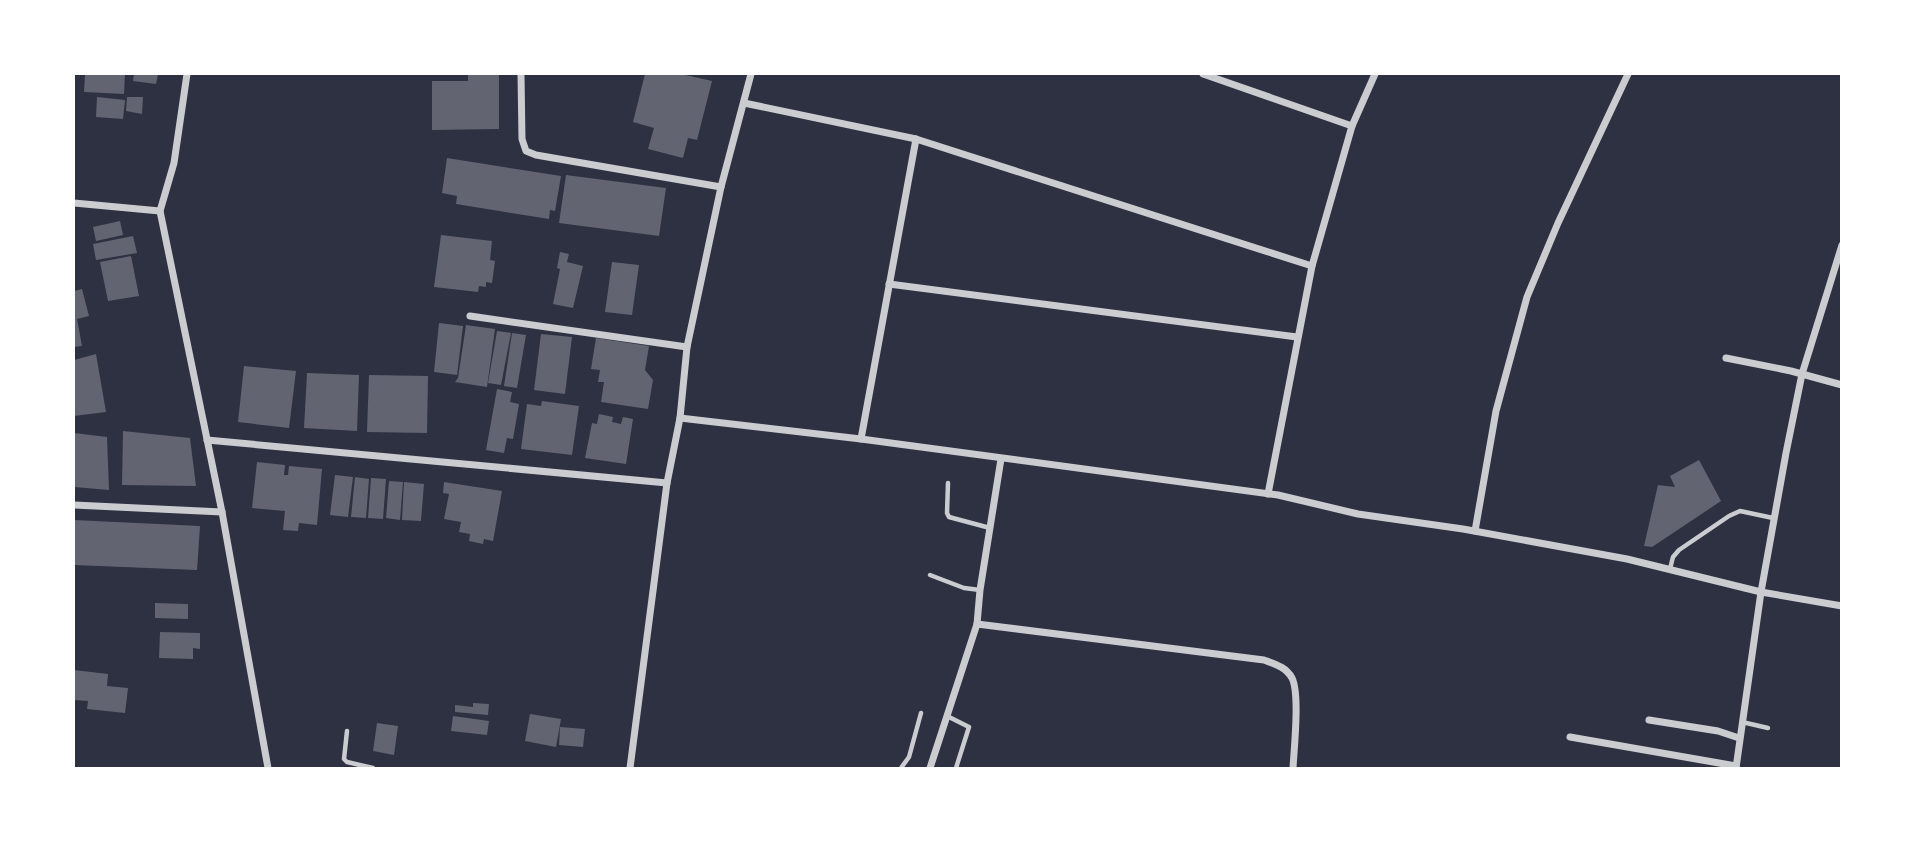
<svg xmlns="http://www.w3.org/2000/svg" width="1915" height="842" font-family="'Space Grotesk',sans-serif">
<rect width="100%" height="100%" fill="#2d3142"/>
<g fill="#626471">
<polygon points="85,74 125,74 124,94 84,92"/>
<polygon points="134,74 158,74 156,84 133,81"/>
<polygon points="645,74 681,74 712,81 697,140 688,138 683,158 648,149 654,128 633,122"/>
<polygon points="468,75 499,75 499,129 432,130 432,81 468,81"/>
<polygon points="97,97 125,100 123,119 96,117"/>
<polygon points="127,97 143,97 142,114 126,111"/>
<polygon points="447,158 561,176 555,211 550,210 549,219 456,204 457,196 442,193"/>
<polygon points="566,175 666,188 659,236 559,223"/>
<polygon points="120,221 123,235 96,241 93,227"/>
<polygon points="441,235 492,241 490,260 495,261 492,283 486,282 486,287 479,286 478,292 434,287"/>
<polygon points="133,236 137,253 96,260 93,244"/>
<polygon points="560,252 569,254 567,262 583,266 573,308 553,304 560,269 557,268"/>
<polygon points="131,256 139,296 108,301 100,262"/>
<polygon points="612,262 639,265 632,315 605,312"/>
<polygon points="82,289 89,316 77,319 82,346 74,347 74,291"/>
<polygon points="439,323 463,326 457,375 434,372"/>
<polygon points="466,325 495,329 487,387 455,382 458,378"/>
<polygon points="497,331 511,333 501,385 488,383"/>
<polygon points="512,333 526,335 517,388 504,386"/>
<polygon points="541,334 572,337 565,394 534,390"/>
<polygon points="596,338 649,346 645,370 653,380 648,409 601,402 604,382 598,382 600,370 591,369"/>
<polygon points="96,354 106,412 74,416 74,360"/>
<polygon points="244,366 296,371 289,428 238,422"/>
<polygon points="307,373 359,375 357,431 304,428"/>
<polygon points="369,375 428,376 427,433 367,432"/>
<polygon points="497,389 512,392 510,402 519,404 513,439 507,438 504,453 486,450"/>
<polygon points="542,401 579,406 572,455 521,449 527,404 541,406"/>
<polygon points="599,414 613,417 612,422 621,424 623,417 633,419 626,464 585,458 592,423 597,424"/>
<polygon points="123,431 190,438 196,486 122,485"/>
<polygon points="74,433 107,437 109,490 74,487"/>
<polygon points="1699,460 1721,501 1652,547 1644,546 1658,485 1675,487 1670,476"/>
<polygon points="257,462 285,465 284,475 288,475 289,466 322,469 317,525 299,523 298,531 283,530 285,511 252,508"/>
<polygon points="335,475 353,477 348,517 330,515"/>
<polygon points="355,477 369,479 366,518 351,517"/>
<polygon points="371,478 386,479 383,519 368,518"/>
<polygon points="389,481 403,482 400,520 386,518"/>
<polygon points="404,482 424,484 421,521 402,520"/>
<polygon points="444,482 502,491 493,541 484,539 483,544 469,541 470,534 459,532 461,522 444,519 449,494 443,493"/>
<polygon points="74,520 200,526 197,570 74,565"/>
<polygon points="155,603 188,604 188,619 155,618"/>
<polygon points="160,632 200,633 200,649 193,648 193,659 159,658"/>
<polygon points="74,670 108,674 107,686 128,688 125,713 87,709 88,701 74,700"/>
<polygon points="473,703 489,704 488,715 455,712 455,705 473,707"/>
<polygon points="530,714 561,719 556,747 525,741"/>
<polygon points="453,716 489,721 487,735 451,731"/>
<polygon points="377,723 398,726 394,755 373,751"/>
<polygon points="560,727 585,729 583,747 559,745"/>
</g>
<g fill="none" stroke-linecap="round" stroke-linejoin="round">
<g stroke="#caccd0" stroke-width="4.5">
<polyline points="948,483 947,513 949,517 990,528"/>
<polyline points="1670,569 1673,557 1679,550 1729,516 1740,511 1773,518"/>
<polyline points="930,575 964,588 980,590"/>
<polyline points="947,716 969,727 956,768"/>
<polyline points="1742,722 1768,728"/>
<polyline points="347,731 344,759 347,762 373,768"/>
<polyline points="901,768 909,757 921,713"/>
</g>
<g stroke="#caccd0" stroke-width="7">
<polyline points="187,74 174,163 160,211 222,512 268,768"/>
<polyline points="521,74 522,139 526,151 536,155 721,187"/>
<polyline points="1203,74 1352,126"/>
<polyline points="744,103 916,139 1312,266"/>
<polyline points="74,203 160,211"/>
<polyline points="889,284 1297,337"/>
<polyline points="470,316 687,347"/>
<polyline points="1726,358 1791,371 1842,385"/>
<polyline points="680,418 861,439 1278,495 1358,514 1463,529 1627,559 1761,592 1842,606"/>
<polyline points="861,439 916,139"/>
<polyline points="207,440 667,483"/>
<polyline points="1268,494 1312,266 1352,126 1375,74"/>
<polyline points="74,505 222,512"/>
<polyline points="1475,531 1496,411 1527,297 1558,223 1628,74"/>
<path d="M977,624L1264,660C1275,664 1286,667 1292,678C1300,694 1294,749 1293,768"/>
<polyline points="1649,720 1718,731 1739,738"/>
<polyline points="1570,737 1736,766"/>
<polyline points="630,768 667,483 680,418 687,347 721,187 751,74"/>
<polyline points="930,768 977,624 980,590 1001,459"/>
<polyline points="1736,768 1761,592 1786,453 1802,374 1842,245"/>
</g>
</g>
<rect width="1915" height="842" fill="none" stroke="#ffffff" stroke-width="150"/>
</svg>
